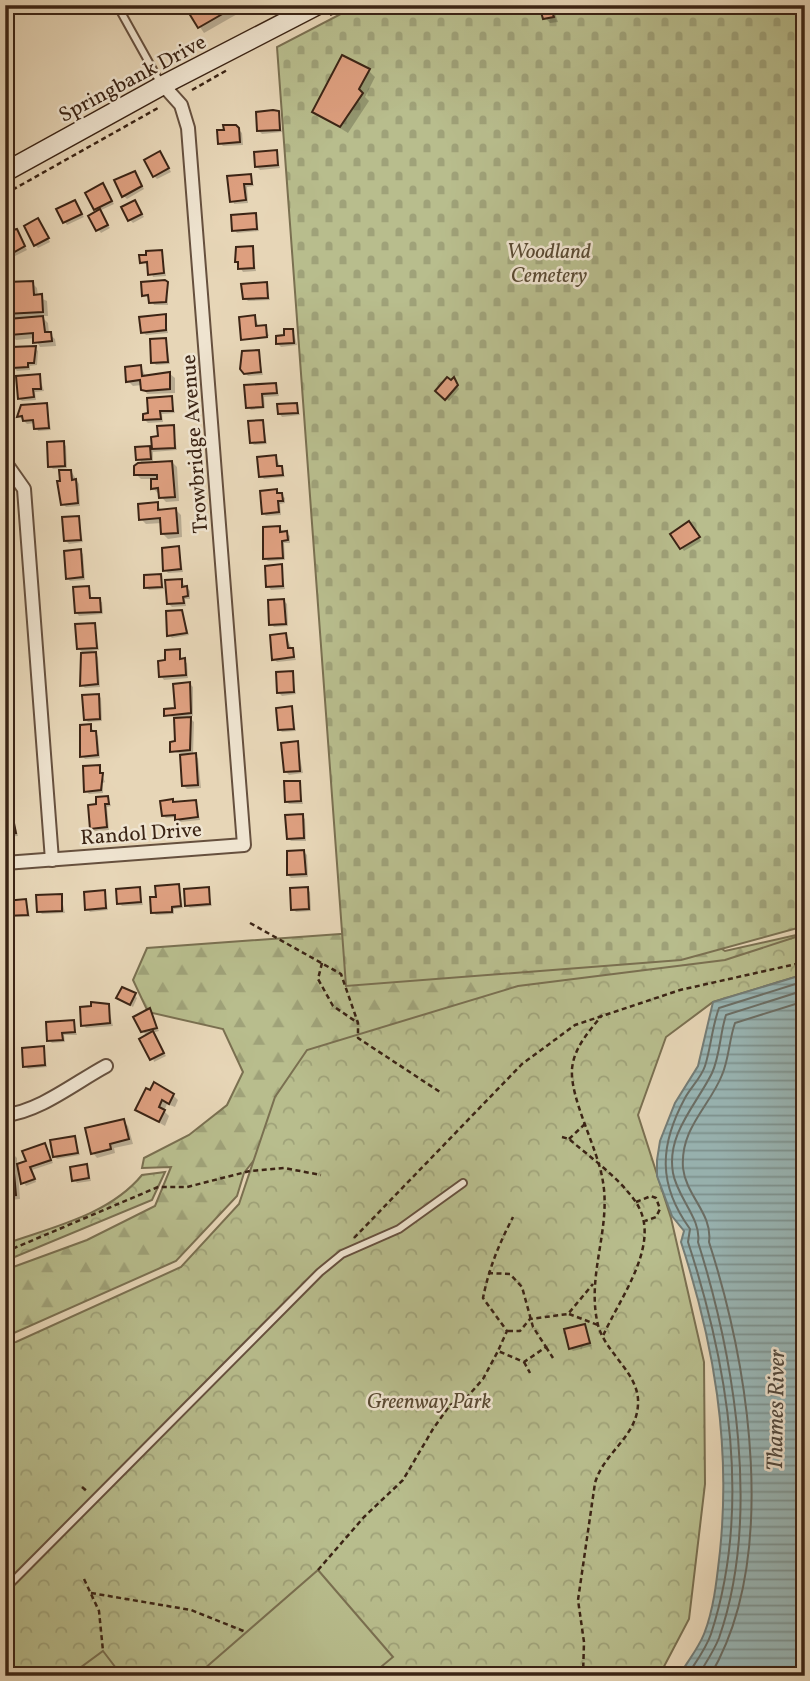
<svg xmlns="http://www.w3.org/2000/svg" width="810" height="1681" font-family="Vollkorn,serif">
<defs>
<pattern id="forest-firs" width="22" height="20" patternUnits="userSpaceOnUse" patternTransform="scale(1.75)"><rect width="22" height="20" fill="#b8bd8d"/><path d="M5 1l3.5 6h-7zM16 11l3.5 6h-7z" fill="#9fa279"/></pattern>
<pattern id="cemetery-stones" width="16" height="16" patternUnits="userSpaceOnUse" patternTransform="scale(1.75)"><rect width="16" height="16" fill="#b8bd8d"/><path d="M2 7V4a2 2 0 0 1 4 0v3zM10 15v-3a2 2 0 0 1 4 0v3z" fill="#9fa279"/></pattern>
<pattern id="park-crowns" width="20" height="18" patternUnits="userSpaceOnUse" patternTransform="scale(1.75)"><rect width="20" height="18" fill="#b8bd8d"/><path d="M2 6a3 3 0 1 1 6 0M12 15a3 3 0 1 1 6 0" fill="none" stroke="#9fa279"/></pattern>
<pattern id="water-rules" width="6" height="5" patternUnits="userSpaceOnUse" patternTransform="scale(1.75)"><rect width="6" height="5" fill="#99b7b7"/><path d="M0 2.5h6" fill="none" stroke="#7e9594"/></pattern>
</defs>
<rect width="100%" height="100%" fill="#e7d6b7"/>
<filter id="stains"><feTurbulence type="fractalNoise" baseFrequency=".00286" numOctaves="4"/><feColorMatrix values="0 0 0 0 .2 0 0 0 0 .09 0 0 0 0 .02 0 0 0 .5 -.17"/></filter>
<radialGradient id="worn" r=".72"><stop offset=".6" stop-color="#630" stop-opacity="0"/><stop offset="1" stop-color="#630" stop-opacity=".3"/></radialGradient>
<polygon fill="url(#forest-firs)" stroke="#7a7051" stroke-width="2" points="614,878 725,951 805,933 805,961 288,1117 244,1173 237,1196 176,1261 5,1337 5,1270 87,1240 155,1206 171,1167 142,1168 144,1158 189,1135 227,1105 243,1072 223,1029 148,1012 133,980 147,948 354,933"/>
<polygon fill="url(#cemetery-stones)" stroke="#7a7051" stroke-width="2" points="358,5 805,5 805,926 681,960 346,986 277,47"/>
<g fill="url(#park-crowns)" stroke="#7a7051" stroke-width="2">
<polygon points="805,934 805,974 713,1002 666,1037 638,1115 671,1218 704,1362 705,1484 689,1619 659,1676 5,1676 5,1343 16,1342 181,1267 239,1204 275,1097 307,1050 518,986 725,960"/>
<path d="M165,1172L152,1200L5,1261V1244C53,1227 109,1215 142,1175Z"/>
</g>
<g fill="#b8bd8d" stroke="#7a7051" stroke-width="2">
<polygon points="318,1570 393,1657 370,1676 196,1676"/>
<polygon points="103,1651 122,1676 69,1676"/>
</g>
<path fill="url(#water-rules)" stroke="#737c76" stroke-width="2" d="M805,974V1650L799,1676H679C687,1662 698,1649 704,1634C714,1609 717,1578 720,1551C731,1444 714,1343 681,1242L684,1231L672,1216L657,1176V1160L660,1141L675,1103L698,1066L713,1002Z"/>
<g fill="#0003">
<polygon points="181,5 253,5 204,33 190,12"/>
<polygon points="513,5 559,5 561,12 555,13 558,22 550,23 535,7 519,11"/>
<polygon points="369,71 375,77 365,97 369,101 348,133 314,112"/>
<polygon points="278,113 282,132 262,134 259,131"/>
<polygon points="235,126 242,133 243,145 223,146 220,143"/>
<polygon points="276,152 280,168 260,170 257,167"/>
<polygon points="163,156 171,172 157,179 154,176"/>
<polygon points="137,176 144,189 127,199 124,196"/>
<polygon points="250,176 254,186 247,187 248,203 234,204 229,178"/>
<polygon points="105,188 114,204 99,211 110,228 101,233 90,217 99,212 96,209"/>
<polygon points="74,202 84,217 67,225 65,222"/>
<polygon points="135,202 144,217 133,223 130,220"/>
<polygon points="255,215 259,231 237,233 234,230"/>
<polygon points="41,223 50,242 38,248 35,245"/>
<polygon points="16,231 27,250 13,257 5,245 5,235"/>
<polygon points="252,248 256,271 243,272 236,261"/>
<polygon points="161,252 166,276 153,277 149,265 142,262"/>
<polygon points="32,283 37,288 38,297 47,301 48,316 41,316 48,323 49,334 55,339 56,346 40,347 35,338 16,340 11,335 14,320 7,313 13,302 9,284"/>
<polygon points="266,284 270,300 248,301 245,298"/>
<polygon points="167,285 168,305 154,305 150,298 144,295"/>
<polygon points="165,316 168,333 146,335 143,332"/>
<polygon points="255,317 259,327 265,327 269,336 243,338"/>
<polygon points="293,330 297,345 281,347 278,344"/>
<polygon points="166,340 170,364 156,365 153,362"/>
<polygon points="35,348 38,351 37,365 30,366 30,370 17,371 14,368"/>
<polygon points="258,352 263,375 248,376 245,373"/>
<polygon points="141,367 146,377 170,374 175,378 175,393 147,394 142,385 133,386 128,381"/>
<polygon points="39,376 44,391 35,392 36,400 22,401 19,398"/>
<polygon points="448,379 455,381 459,389 449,401 439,392"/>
<polygon points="276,385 279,396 264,397 265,408 251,410 248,407 246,387"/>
<polygon points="171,398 175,413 162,414 163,422 148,423 145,420"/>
<polygon points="46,405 51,430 38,431 35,423 27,424 19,416"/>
<polygon points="296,405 300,415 282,417 279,413"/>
<polygon points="263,422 267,444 254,445 251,442"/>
<polygon points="173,427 177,450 153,452 153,461 141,462 137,448 153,447"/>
<polygon points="63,443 66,446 67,468 53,469 50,466"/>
<polygon points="276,457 285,477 264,479 261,476"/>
<polygon points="172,462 177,467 179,501 166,502 153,488 152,479 141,479 136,474"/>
<polygon points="71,471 79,484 80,506 66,507 63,504"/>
<polygon points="276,491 285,498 285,503 280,504 281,515 266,516 263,513"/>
<polygon points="157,504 162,511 176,510 181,515 182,537 168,539 163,534 162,523 146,524 141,519"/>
<polygon points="78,517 83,542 69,544 66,541"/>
<polygon points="692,526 701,541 684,551 672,534"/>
<polygon points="279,528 290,536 290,543 284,543 285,560 268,561 265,558"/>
<polygon points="179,548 183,572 168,573 165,570"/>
<polygon points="80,551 83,554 85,580 70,581 67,578"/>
<polygon points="281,566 285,589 271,590 268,586"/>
<polygon points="160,576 164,589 149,590 146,587"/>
<polygon points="181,581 190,591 190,599 185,599 186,606 172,607 169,604"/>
<polygon points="88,588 92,600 102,602 103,614 79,616 76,612"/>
<polygon points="284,601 287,604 288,626 274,627 271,624"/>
<polygon points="182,612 189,635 172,638 169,635"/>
<polygon points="94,625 99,650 92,651 98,657 100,687 85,688 82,685 85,655 79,649"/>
<polygon points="286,635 296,660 277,662 274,659"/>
<polygon points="179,651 182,660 187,663 188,678 164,680 161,676 167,662"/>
<polygon points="292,673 296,694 282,696 279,693"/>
<polygon points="190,684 193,687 193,716 188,716 194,722 193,755 198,758 201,788 187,789 184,786 181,754 172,751 177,743 176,718 166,715 177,709"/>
<polygon points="98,695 101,698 102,721 88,722 85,719"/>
<polygon points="291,708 296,731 282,732 279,729"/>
<polygon points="90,726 98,736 100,758 85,759 82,756"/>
<polygon points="5,742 10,745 10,765 5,765"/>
<polygon points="297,743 303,773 289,775 286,772"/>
<polygon points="99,767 105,782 103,783 103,793 89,794 86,791"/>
<polygon points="5,772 6,778 12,781 13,801 5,802"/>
<polygon points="299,782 303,804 289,804 286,801"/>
<polygon points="108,798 111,806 107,807 109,830 95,831 92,828"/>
<polygon points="196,802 200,820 180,822 177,817 166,818 163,815"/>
<polygon points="10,809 18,836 5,837 5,810"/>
<polygon points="302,816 305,819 306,841 291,841 288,838"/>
<polygon points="304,852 307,855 308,877 291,878 288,875"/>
<polygon points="179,886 183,908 174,909 174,914 156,915 153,912 158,899"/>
<polygon points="139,889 143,905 122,906 119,903"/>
<polygon points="208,889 212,906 190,908 187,905"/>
<polygon points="307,889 310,892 311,911 296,912 293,909"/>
<polygon points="104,892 108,910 90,912 87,909"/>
<polygon points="61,896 65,913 42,914 39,911"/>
<polygon points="26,901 30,917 5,916 5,903"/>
<polygon points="134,995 137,998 133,1007 119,998"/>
<polygon points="108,1006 113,1026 86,1028 83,1025"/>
<polygon points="149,1010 159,1031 152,1033 166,1056 154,1062 148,1036 142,1031"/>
<polygon points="73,1022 77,1035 64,1035 65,1042 52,1043 49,1040"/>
<polygon points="43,1048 47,1067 28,1069 25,1066"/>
<polygon points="5,1063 13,1066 14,1080 5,1080"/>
<polygon points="151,1092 173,1095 178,1100 175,1107 167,1104 164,1111 169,1116 165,1126 137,1110"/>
<polygon points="123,1121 128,1126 133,1144 114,1148 115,1153 97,1158 93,1153"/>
<polygon points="74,1138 80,1155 57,1159 54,1156"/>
<polygon points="45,1145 53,1163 32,1170 36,1182 26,1186 18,1172 20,1199 11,1200 6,1195 12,1153 17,1158 17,1165 28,1162"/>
<polygon points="87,1166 91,1181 77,1183 74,1180"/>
<polygon points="584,1326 592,1346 573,1351 570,1348"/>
</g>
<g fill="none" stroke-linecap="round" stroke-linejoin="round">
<g stroke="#6a6e66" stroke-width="2">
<path d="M687,1676C695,1663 706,1649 711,1634C752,1508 728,1365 688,1242L690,1229C658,1185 659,1146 685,1098C691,1087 701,1078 705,1066C711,1047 712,1027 719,1008L805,981"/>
<path d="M698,1676C705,1664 714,1651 719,1638C761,1518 735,1360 698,1242C702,1220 677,1197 673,1173C666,1134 697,1104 712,1073C720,1056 720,1033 726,1015L805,990"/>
<path d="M710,1676C780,1558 749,1367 709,1242C713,1214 686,1196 683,1168C680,1128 710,1106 722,1075C729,1059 729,1040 735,1023L805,1001"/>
</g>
</g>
<g fill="#dd9f7f" stroke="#3b2415" stroke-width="2">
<polygon points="179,5 238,5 198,28 187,10"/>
<polygon points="532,5 556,5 557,7 551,9 554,17 543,19 541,12 536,13"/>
<polygon points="342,55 370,69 359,89 363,93 340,127 312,112"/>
<polygon points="273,110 279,111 280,130 257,131 256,112"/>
<polygon points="223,125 236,125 239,128 240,142 218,144 217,130 224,130"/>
<polygon points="277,150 278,165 255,167 254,152"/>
<polygon points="160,151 169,168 153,177 144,160"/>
<polygon points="135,171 142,186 122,197 114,180"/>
<polygon points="251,174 252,184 244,184 246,200 230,202 227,176"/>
<polygon points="103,183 112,201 94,210 85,193"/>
<polygon points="75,200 82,214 63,223 56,209"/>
<polygon points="135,200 142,214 128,221 121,207"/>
<polygon points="100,209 108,225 96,231 88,216"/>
<polygon points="256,213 257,229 232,231 231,215"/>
<polygon points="38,218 49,238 34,246 24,226"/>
<polygon points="17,229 25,246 9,255 5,232"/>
<polygon points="253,246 254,268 238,269 238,262 235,262 236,247"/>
<polygon points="162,250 164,273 148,275 147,262 140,263 139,255 146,255 146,251"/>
<polygon points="165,280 168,282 166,302 149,303 148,295 142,296 141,282"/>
<polygon points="33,281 34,295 42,294 43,312 5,314 5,300 11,300 7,282"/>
<polygon points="267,282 268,298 243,299 241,284"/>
<polygon points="166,314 166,330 141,333 139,317"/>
<polygon points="255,315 256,326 266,325 267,337 241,340 239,317"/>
<polygon points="43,316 45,332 51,332 52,341 33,343 33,333 10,335 8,319"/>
<polygon points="284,329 293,329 294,343 276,344 276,336 284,335"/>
<polygon points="166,338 168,362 151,363 150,339"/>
<polygon points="36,346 34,363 28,363 28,367 12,368 11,347"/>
<polygon points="259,350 261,372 244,374 240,369 242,351"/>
<polygon points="141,365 142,376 170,372 170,389 146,391 141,390 140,380 126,382 125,367"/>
<polygon points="40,374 41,389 33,389 34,397 18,399 16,376"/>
<polygon points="447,377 451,380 454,377 458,385 445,400 435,391"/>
<polygon points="276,383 277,393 262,394 263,407 246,408 244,385"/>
<polygon points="172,396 173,411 160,411 161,419 143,420 143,414 148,413 147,398"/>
<polygon points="47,403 49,428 34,429 33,420 23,421 22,416 17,417 21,405"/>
<polygon points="297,403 298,413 278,414 277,404"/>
<polygon points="263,420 265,442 250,443 248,421"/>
<polygon points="174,425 175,448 152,449 151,437 158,436 157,426"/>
<polygon points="64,441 65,466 48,467 47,442"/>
<polygon points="150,446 151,459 136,460 135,447"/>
<polygon points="276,455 277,466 282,466 283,475 259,477 257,457"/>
<polygon points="172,461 175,497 159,498 158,488 151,489 151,479 157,479 157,475 134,475 134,466 138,463"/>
<polygon points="59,470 71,470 72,480 76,479 78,503 61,505 57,481 60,481"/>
<polygon points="277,489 277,493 282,493 283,501 278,501 279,512 262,514 260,491"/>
<polygon points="158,502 158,510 176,508 178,533 161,534 160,518 139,520 138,504"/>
<polygon points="79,516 81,540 64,541 62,517"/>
<polygon points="689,521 700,537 680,549 670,534"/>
<polygon points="280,526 280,532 287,531 288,540 282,541 283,558 263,559 263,527"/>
<polygon points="179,546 181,569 163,571 162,548"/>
<polygon points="81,549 83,577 66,579 64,551"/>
<polygon points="282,564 283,586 266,587 265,566"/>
<polygon points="161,574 162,587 144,588 144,575"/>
<polygon points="182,579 182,587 187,586 188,596 183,597 184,603 167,604 165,580"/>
<polygon points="89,586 90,598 100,598 101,612 75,613 73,587"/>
<polygon points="284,599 286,624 269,625 268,600"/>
<polygon points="182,610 187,633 167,636 166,611"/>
<polygon points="95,623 97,648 77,649 75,624"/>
<polygon points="286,633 288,648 293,648 294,657 272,660 270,635"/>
<polygon points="180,649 180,659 185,658 186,675 159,677 158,661 165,660 165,650"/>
<polygon points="96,652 98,684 80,686 81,653"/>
<polygon points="293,671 294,692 277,693 276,672"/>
<polygon points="190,682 191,713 164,716 164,709 175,708 173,684"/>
<polygon points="99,694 100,719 84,720 82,695"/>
<polygon points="292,706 294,729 278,730 276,708"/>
<polygon points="191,717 190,750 170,752 170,742 175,741 174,718"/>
<polygon points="91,724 91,731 96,731 98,755 80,757 80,725"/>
<polygon points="298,741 300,771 284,772 281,743"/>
<polygon points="196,753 198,785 182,786 180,755"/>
<polygon points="100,765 100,773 103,773 101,790 84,792 83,766"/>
<polygon points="5,776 9,776 11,799 5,799"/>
<polygon points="284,781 300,781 301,801 285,802"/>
<polygon points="108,796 109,804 105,804 107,827 90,829 88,805 96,804 96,797"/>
<polygon points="173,799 173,802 196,800 198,817 175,820 175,815 162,816 160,801"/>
<polygon points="5,808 11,808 16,833 5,834"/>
<polygon points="303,814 304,838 287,839 285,815"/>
<polygon points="304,850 306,874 287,875 287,851"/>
<polygon points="179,884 181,906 172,907 172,912 151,913 150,897 156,897 155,886"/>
<polygon points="140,887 141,902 117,904 116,889"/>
<polygon points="209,887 210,904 185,906 184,889"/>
<polygon points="308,887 309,909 291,910 290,888"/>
<polygon points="105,890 106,908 85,910 84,892"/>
<polygon points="62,894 62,911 37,912 36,895"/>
<polygon points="26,899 28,915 5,916 5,901"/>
<polygon points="122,987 136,993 130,1005 116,998"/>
<polygon points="91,1002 109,1004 110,1023 81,1026 80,1007 91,1006"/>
<polygon points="150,1008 157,1028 141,1032 133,1017"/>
<polygon points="74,1020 75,1032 62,1033 63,1040 47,1041 46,1022"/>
<polygon points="153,1031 164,1053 150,1060 139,1039"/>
<polygon points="44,1046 45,1065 23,1067 22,1048"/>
<polygon points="11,1061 12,1078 5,1078 5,1062"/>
<polygon points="154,1082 174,1094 169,1104 162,1100 159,1107 165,1110 159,1122 135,1110 146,1088 150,1090"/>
<polygon points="124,1119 129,1139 110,1144 111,1149 91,1154 85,1128"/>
<polygon points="75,1136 78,1153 53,1157 50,1140"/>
<polygon points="45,1143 51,1160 30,1167 35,1179 21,1184 17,1164 26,1161 22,1151"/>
<polygon points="5,1151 12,1151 16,1195 5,1196"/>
<polygon points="87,1164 89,1178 72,1181 70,1167"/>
<polygon points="585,1324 590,1343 569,1349 564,1329"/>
</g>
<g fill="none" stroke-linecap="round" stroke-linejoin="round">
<g stroke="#66503e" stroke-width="10">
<g id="service">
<polyline points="117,5 161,84"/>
<polyline points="5,1589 320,1272 342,1254 399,1229 463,1183"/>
</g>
</g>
<g stroke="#66503e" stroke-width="16">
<g id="minor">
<polyline points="5,462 24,489 52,860"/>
<polyline points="5,863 244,845 188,128 181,105 163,85"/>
<path d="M5,1115C39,1112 76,1082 106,1066"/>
</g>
</g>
<g stroke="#3b2415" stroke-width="21">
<polyline id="secondary" points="5,172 163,85 318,5"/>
</g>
<g stroke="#3b2415" stroke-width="2.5" stroke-dasharray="5 3.5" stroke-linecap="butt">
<polyline points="330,15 350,5"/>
<polyline points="192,90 229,69"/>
<polyline points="5,194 158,108"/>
<polyline points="250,923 341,974 358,1023 358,1038 440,1092"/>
<polyline points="322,963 318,979 333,1006 358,1023"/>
<path d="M562,1137L569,1139C591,1158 621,1179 637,1204C662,1244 619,1299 603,1336"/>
<polyline points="569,1139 586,1123"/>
<polyline points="636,1202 651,1196 656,1198 660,1209 656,1217 645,1221"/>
<polyline points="354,1238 522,1064 575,1025 680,990 805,962"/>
<polyline points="5,1252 158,1187 187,1187 250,1171 284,1168 321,1175"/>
<path d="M488,1273L510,1274L522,1287L533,1327L546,1347L524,1362L498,1351L507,1331L483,1298C489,1268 499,1244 513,1217"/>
<polyline points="569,1314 598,1325"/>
<polyline points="508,1331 520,1331 530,1319 568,1314 593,1284"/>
<polyline points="546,1347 553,1358"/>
<polyline points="524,1362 530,1373"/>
<polyline points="82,1487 88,1492"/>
<polyline points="318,1570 364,1517 403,1480 433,1429 450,1405 468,1396 483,1379 498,1351"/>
<polyline points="84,1579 99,1611 103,1651"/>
<polyline points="91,1593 191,1610 246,1632"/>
<path d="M583,1676L584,1642L578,1600L595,1483C604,1451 640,1436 638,1399C636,1371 605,1352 598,1325C586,1276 611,1230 603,1182C598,1148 570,1100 572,1069C574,1047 589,1032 602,1015"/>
</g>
<use href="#service" stroke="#efe4d0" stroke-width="6"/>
<use href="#minor" stroke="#efe4d0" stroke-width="12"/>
<use href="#secondary" stroke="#efe4d0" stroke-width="18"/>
</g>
<g text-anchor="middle" stroke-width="5" stroke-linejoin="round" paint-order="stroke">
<g font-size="21" fill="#3b2415" stroke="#efe4d0">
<text transform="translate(132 78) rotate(-28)" y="7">Springbank Drive</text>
<text transform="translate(194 444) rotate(-94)" y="7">Trowbridge Avenue</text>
<text transform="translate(141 833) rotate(-4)" y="7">Randol Drive</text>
</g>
<g font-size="21" font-style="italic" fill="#5a4a33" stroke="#efe4d0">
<text x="549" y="258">Woodland<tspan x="549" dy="24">Cemetery</tspan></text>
<text x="429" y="1408">Greenway Park</text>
</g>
<g font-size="23" font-style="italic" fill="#52493e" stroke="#efe4d0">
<text transform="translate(775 1410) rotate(-89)" y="8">Thames River</text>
</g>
</g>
<rect width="810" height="1681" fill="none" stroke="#e7d6b7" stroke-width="28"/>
<rect x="7" y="7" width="796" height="1667" fill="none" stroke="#3b2415" stroke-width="3.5"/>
<rect x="14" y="14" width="782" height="1653" fill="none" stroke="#3b2415" stroke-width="2"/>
<rect width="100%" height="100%" filter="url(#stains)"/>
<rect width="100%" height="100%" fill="url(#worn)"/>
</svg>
